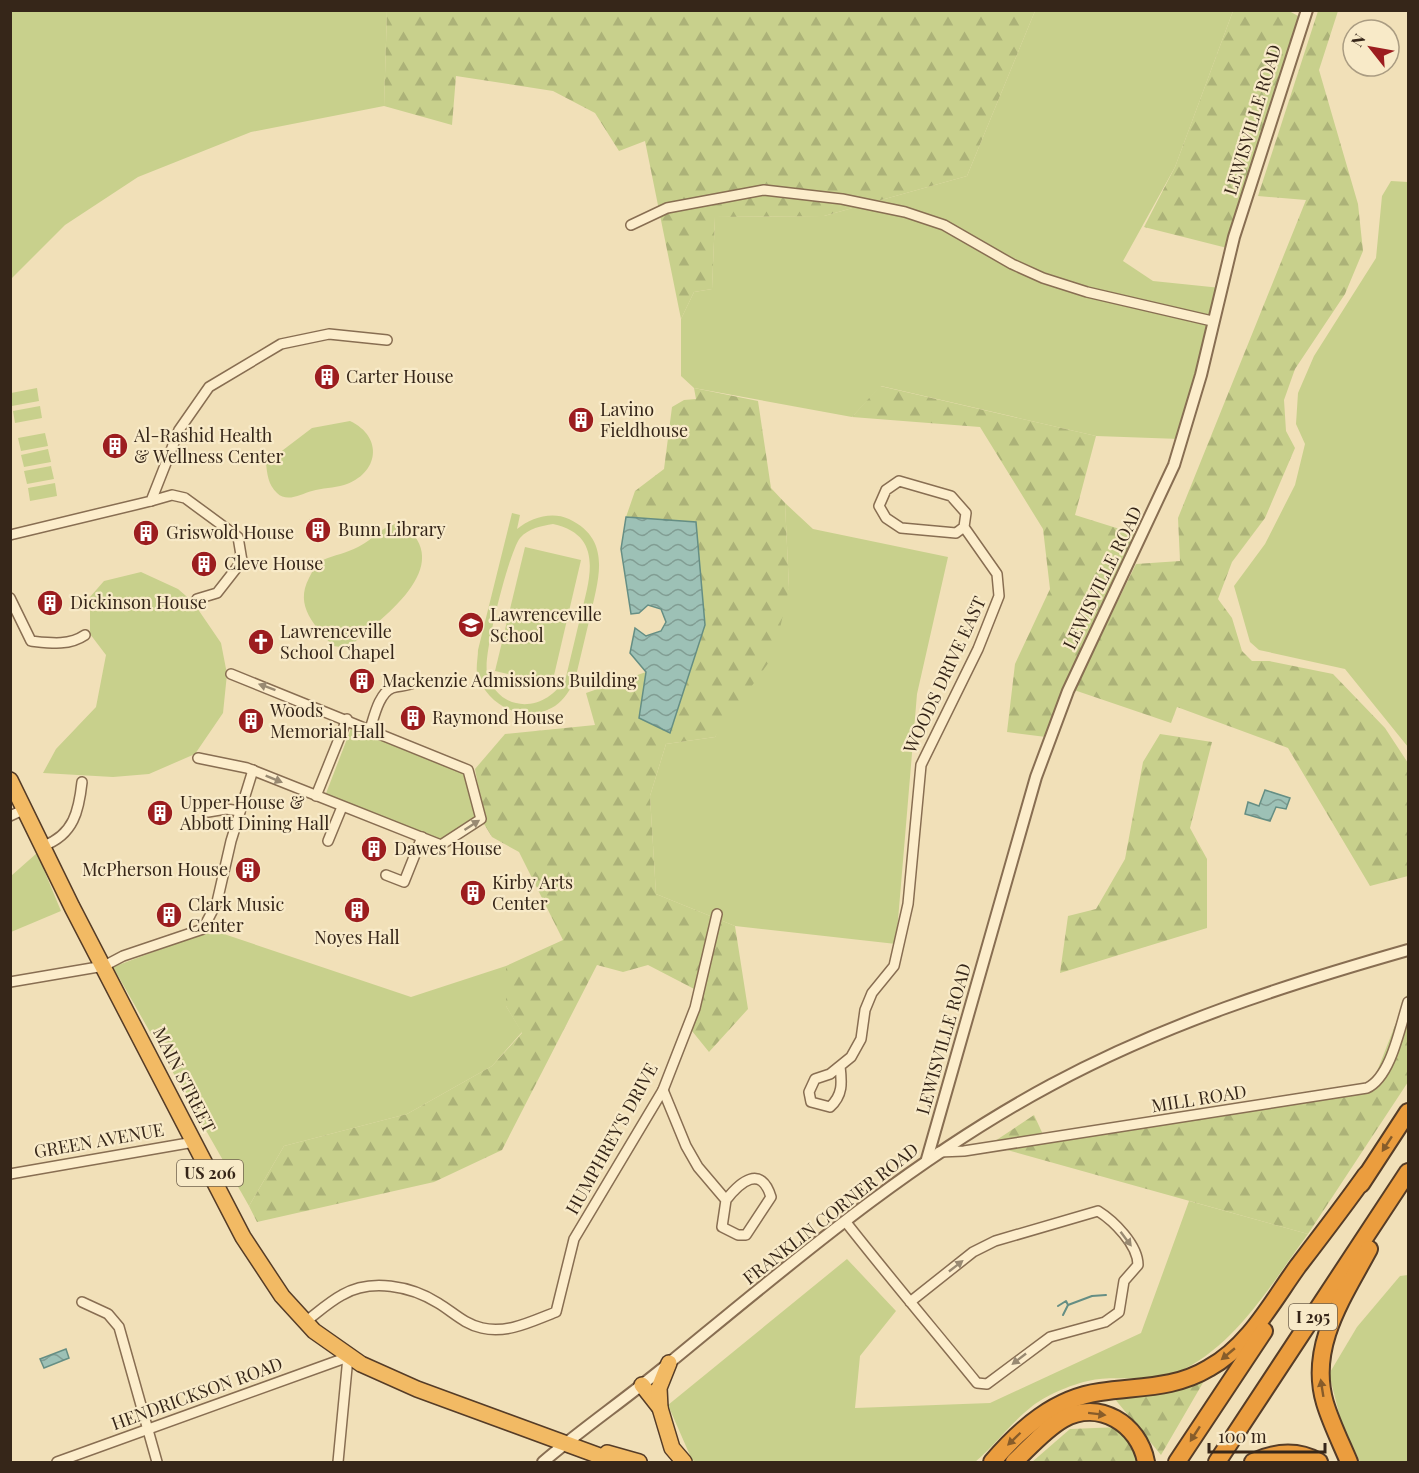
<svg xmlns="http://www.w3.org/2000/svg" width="1419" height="1473" font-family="'Playfair Display',serif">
<defs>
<pattern id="forest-firs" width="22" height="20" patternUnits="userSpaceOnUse" patternTransform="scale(1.5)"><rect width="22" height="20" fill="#c8d08c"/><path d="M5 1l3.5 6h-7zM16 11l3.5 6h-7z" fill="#acb278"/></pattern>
<pattern id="water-waves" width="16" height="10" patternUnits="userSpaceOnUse" patternTransform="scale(1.5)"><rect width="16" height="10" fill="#9dc1b6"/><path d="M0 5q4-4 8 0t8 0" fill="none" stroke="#819d93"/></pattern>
</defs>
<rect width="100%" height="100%" fill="#f1e0b8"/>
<g fill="#c8d08c" fill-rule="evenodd">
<polygon points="11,11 387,11 384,106 251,132 138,177 65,225 11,279"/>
<polygon points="1035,11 1233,11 1175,167 1123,261 1153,281 1221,288 1180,439 1096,436 881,386 852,417 694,388 681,376 681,319 694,292 712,289 715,217 824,216 967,176"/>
<polygon points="1391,181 1408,182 1408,747 1345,669 1259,650 1250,642 1234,586 1265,544 1295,485 1305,444 1296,424 1298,393 1314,356 1376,258 1382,196"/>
<polygon points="37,388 39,401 12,406 11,393"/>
<polygon points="40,406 42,418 15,423 13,411"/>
<path d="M350,421C384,437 379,474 344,485C334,488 322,488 312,491C301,494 287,503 277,493C268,485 267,473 266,463L312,428Z"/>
<polygon points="45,433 48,446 21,451 18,438"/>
<polygon points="48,449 51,462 24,467 21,455"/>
<polygon points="51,466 54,479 27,484 24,471"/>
<polygon points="55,483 57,496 30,501 28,488"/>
<polygon points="785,503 813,529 948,557 917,694 896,944 735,926 656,894 650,796 666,744 715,737 789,588"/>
<path d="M512,513L520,515L517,529C531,518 551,511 569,519C613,540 598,580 590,617C585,638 580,659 575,680C570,690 564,700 555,706C525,725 486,706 477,673C476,666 478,657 478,650ZM553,524C604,535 590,578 581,614C576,635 571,656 566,677C547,713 498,715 487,672C483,655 509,552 520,538C529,528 541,526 553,524Z"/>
<path d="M401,523C460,566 380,619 348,648L333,646C315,626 294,606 309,578C312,572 317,563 323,560C334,555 347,553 358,547C376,538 380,526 401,523Z"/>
<polygon points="525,547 581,560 552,684 495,671"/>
<polygon points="141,572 178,589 193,602 221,643 227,674 223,713 195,754 149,774 113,777 43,773 56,749 96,707 106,655 90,634 90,597 104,581"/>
<polygon points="352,726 465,773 477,818 441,841 325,796"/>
<polygon points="37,853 61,911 11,932 11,876"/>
<polygon points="212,930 411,997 506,966 506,1006 522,1032 492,1066 407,1114 284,1146 249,1206 113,967"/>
<path d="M1189,1201L1308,1234C1271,1284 1236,1346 1178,1372C1150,1384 1116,1374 1088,1381C1070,1385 1044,1396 1030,1408C1010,1424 995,1445 975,1462H696L692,1460L668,1405L847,1259L896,1311L860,1356L855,1408L990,1403L1141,1333Z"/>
<polygon points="1408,1275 1408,1462 1360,1462 1341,1421 1329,1374 1357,1327 1400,1276"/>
</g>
<g fill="url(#forest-firs)">
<polygon points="387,11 1035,11 967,176 824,216 715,217 712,289 694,292 681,319 645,141 619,151 595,113 553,91 456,76 452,125 384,106"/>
<polygon points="1233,11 1289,11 1300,17 1231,249 1144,227 1175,167"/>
<polygon points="1318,11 1338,11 1319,70 1358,204 1363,251 1345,294 1295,369 1284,400 1286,431 1295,448 1265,518 1232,562 1218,599 1232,618 1242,651 1252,661 1269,661 1333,674 1385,728 1408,763 1408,876 1370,886 1288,748 1177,707 1171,723 1074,690 1136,564 1180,561 1178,518 1306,200 1258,196"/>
<polygon points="880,386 1096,436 1075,515 1142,536 1046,737 1007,732 1015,664 1050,589 1043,529 980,427 852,417"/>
<polygon points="694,388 758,401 771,488 785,503 789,588 774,655 715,737 666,744 650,796 656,894 735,926 748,1009 709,1052 692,1031 700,992 648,965 623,972 597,965 502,1150 434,1182 257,1222 249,1206 284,1146 407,1114 492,1066 522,1033 506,1006 506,966 563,940 519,852 492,837 481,819 482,808 475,769 505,734 595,725 586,693 646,672 639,718 670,732 696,522 626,517 635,491 664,469 672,407 684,400 696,399"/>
<polygon points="1160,734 1212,742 1190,828 1207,859 1207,928 1060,973 1068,916 1096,909 1125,859 1143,762"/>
<polygon points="1408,992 1408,1082 1308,1234 989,1145 1034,1115 1046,1141 1369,1092"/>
<polygon points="1204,1381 1161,1455 1114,1398 1155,1394"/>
<polygon points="1120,1427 1139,1462 1032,1462 1070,1429"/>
</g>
<g fill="url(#water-waves)" stroke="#658e84" stroke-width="1.5">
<polygon points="626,517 696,522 705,625 670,733 639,718 646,672 630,653 635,628 646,636 661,631 666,622 661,609 648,605 639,613 631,614 621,549"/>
<polygon points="1265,790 1290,798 1286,809 1276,807 1270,821 1245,814 1248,802 1259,806"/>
<polygon points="66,1349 69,1358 44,1368 40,1359"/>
</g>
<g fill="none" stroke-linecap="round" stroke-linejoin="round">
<g stroke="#658e84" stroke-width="2">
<polyline points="1058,1306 1066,1301 1068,1305"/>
<polyline points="1063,1315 1068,1305 1092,1296 1106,1295"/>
</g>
<g stroke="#886e52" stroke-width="12">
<g id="minor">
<polyline points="631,225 667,208 764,190 842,199 905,212 944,225 1012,264 1043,278 1087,292 1212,321"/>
<polyline points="151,501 172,495 185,498 238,537 242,561 217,593 197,599"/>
<polyline points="10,535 151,501 179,430 209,387 281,344 329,334 387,340"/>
<path d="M10,598L31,641C50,643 69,646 85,635"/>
<path d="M370,729C374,717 379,693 392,688C400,685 407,687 415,682"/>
<polyline points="198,758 247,768 441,845 481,819 468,770 231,674"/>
<polyline points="316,796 347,719"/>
<polyline points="208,812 226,809 240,811"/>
<polyline points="10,816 25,809"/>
<polyline points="328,841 342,807"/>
<path d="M43,846C74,835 79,810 82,782"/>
<polyline points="386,875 404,882 422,837"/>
<polyline points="10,982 104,966 123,956 203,929 217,902 231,841 253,770"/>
<path d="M840,1066C842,1083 843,1095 830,1107L811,1102L809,1092L815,1079L830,1074L851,1057L861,1039L865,1010L872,993L894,966L908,904L921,765L978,649L999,596L997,574L964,527L966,513L951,496L899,481L886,490L879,506L886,518L901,528L956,533L964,527"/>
<path d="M663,1090L686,1146L698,1167L726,1200L722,1227L738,1235H746L771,1197C761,1164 740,1182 726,1200"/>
<path d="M939,1152L964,1151L1367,1088C1391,1077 1400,1027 1408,1002"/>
<polyline points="10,1174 194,1142"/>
<path d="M845,1221C888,1276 933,1329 977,1383L987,1384L1050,1337L1105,1322L1119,1312L1124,1281L1138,1265C1138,1245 1114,1221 1098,1211L995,1241L973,1252L910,1302"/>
<polyline points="82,1302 108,1314 119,1327 157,1462"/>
<path d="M305,1322C317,1313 329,1302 342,1295C371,1278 411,1286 438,1303C453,1312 464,1324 482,1328C508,1334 532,1321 556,1312L574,1239L663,1090L695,1008L717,914"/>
<polyline points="57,1462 348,1357 338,1462"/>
</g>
</g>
<g stroke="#886e52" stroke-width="14">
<g id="tertiary">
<polyline points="927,1159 1036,777 1068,691 1174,465 1201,375 1234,237 1307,10"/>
<path d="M543,1462C583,1428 627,1398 668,1364C790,1264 911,1160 1051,1085C1164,1024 1285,985 1408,950"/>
</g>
</g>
<g stroke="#553c27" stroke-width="18">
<g id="trunk">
<polyline points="10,780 72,907 243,1237 282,1296 314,1331 361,1364 417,1389 616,1462"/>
<polyline points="642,1385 660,1408 672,1448 684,1462"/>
<polyline points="660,1408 659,1388 669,1363"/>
<polyline points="607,1453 639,1462"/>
</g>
</g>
<g stroke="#553c27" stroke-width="20">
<g id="motorway">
<polyline points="1361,1184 1408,1112"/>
<path d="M992,1462C1020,1429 1055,1398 1100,1392C1139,1386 1174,1389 1209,1368C1249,1346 1272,1302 1298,1266C1321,1236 1344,1206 1366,1175"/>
<path d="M1014,1462C1029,1448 1044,1430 1063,1419C1099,1399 1139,1424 1146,1462"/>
<polyline points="1177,1462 1264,1331"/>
<polyline points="1217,1462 1408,1172"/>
<path d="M1253,1462C1275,1452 1298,1450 1319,1462"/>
<path d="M1349,1462C1341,1443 1331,1423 1325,1403C1308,1346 1344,1296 1369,1249"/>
</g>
</g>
<use href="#minor" stroke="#fcedcb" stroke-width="9"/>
<use href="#tertiary" stroke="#fcedcb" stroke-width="10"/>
<use href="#trunk" stroke="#f2ba64" stroke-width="15"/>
<use href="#motorway" stroke="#eb9d3e" stroke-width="16"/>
</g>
<defs><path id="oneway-solid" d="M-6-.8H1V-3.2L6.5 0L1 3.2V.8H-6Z" transform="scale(1.5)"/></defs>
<g fill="#998a72">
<use href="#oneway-solid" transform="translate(267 687) rotate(-160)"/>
<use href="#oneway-solid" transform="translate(274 779) rotate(22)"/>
<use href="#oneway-solid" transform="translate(472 825) rotate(-33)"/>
<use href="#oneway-solid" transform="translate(1126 1239) rotate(53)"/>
<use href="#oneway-solid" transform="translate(956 1266) rotate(-38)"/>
<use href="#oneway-solid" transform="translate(1019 1359) rotate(142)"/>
</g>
<g fill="#875c2a">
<use href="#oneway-solid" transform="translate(1387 1144) rotate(123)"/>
<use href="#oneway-solid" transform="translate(1228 1354) rotate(140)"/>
<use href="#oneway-solid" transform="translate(1322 1388) rotate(-99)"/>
<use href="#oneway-solid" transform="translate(1097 1414) rotate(7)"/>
<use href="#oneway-solid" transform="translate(1195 1434) rotate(123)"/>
<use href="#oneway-solid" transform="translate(1014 1439) rotate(136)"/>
</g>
<defs>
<g id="building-disc" transform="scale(1.35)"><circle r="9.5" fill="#9c1d1f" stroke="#f8eac8"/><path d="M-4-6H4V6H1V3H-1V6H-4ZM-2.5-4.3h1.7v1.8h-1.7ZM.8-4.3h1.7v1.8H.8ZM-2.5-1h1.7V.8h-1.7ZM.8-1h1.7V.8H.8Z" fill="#fff"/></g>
<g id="school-disc" transform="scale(1.35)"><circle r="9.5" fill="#9c1d1f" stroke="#f8eac8"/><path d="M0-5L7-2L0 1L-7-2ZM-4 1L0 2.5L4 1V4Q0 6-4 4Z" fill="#fff"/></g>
<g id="church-disc" transform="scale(1.35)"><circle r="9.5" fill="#9c1d1f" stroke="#f8eac8"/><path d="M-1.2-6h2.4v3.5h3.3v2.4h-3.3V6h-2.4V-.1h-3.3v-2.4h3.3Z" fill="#fff"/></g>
</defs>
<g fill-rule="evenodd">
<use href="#building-disc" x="327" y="377"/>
<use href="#building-disc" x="581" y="420"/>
<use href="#building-disc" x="115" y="446"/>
<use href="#building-disc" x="318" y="530"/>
<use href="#building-disc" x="146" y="533"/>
<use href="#building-disc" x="204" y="564"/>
<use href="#building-disc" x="50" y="603"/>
<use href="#school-disc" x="471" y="625"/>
<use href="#church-disc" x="261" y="642"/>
<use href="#building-disc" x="362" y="681"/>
<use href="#building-disc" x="413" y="718"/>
<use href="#building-disc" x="251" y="721"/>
<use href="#building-disc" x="160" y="813"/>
<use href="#building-disc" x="374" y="849"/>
<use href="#building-disc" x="248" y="870"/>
<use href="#building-disc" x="473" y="893"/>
<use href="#building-disc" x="357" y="910"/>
<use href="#building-disc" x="169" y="915"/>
</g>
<g text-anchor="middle" stroke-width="4.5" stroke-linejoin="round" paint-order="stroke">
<g fill="#f8eac8" stroke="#70614e" stroke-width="1.5">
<rect x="177" y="1160" width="66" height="26" rx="4.5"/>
<rect x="1289" y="1304" width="48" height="26" rx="4.5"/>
</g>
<g font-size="16" font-weight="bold" fill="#362619">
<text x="210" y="1179">US 206</text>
<text x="1313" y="1323">I 295</text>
</g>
<g font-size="18" fill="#362619" stroke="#f8eac8">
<text transform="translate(1253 120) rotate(-73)" y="6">LEWISVILLE ROAD</text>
<text transform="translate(1103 578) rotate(-64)" y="6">LEWISVILLE ROAD</text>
<text transform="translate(945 675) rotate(-65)" y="6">WOODS DRIVE EAST</text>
<text transform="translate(944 1039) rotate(-74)" y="6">LEWISVILLE ROAD</text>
<text transform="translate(184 1080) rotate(63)" y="6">MAIN STREET</text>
<text transform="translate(1199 1099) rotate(-9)" y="6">MILL ROAD</text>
<text transform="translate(612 1139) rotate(-61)" y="6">HUMPHREY'S DRIVE</text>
<text transform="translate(99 1141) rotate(-10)" y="6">GREEN AVENUE</text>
<text transform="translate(831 1214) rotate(-38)" y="6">FRANKLIN CORNER ROAD</text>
<text transform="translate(197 1394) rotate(-20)" y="6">HENDRICKSON ROAD</text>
</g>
<g font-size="18" fill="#362619" stroke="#f8eac8" text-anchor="start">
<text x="346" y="383">Carter House</text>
<text x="600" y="416">Lavino<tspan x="600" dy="21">Fieldhouse</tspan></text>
<text x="134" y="442">Al-Rashid Health<tspan x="134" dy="21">&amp; Wellness Center</tspan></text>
<text x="338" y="536">Bunn Library</text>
<text x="166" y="539">Griswold House</text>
<text x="224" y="570">Cleve House</text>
<text x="70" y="609">Dickinson House</text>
<text x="490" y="621">Lawrenceville<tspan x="490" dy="21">School</tspan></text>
<text x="280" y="638">Lawrenceville<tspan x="280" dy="21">School Chapel</tspan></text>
<text x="382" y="687">Mackenzie Admissions Building</text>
<text x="270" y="717">Woods<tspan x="270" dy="21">Memorial Hall</tspan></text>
<text x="432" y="724">Raymond House</text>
<text x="180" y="809">Upper House &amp;<tspan x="180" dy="21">Abbott Dining Hall</tspan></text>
<text x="394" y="855">Dawes House</text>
<text x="228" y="876" text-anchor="end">McPherson House</text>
<text x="492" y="889">Kirby Arts<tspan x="492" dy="21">Center</tspan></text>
<text x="188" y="911">Clark Music<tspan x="188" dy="21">Center</tspan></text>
<text x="357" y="944" text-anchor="middle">Noyes Hall</text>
</g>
</g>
<rect width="1419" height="1473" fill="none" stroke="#362619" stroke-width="24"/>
<g transform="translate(1371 48) rotate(301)"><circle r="28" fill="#f8eac8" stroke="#aa9c82" stroke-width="1.5"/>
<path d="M0-4.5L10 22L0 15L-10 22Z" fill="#9c1d1f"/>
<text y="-9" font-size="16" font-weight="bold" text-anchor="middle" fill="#362619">N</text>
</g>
<path d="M1209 1443v9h116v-9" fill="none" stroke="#362619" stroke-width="3"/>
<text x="1218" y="1443" font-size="18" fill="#362619" stroke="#f8eac8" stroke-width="4.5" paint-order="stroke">100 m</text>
</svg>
